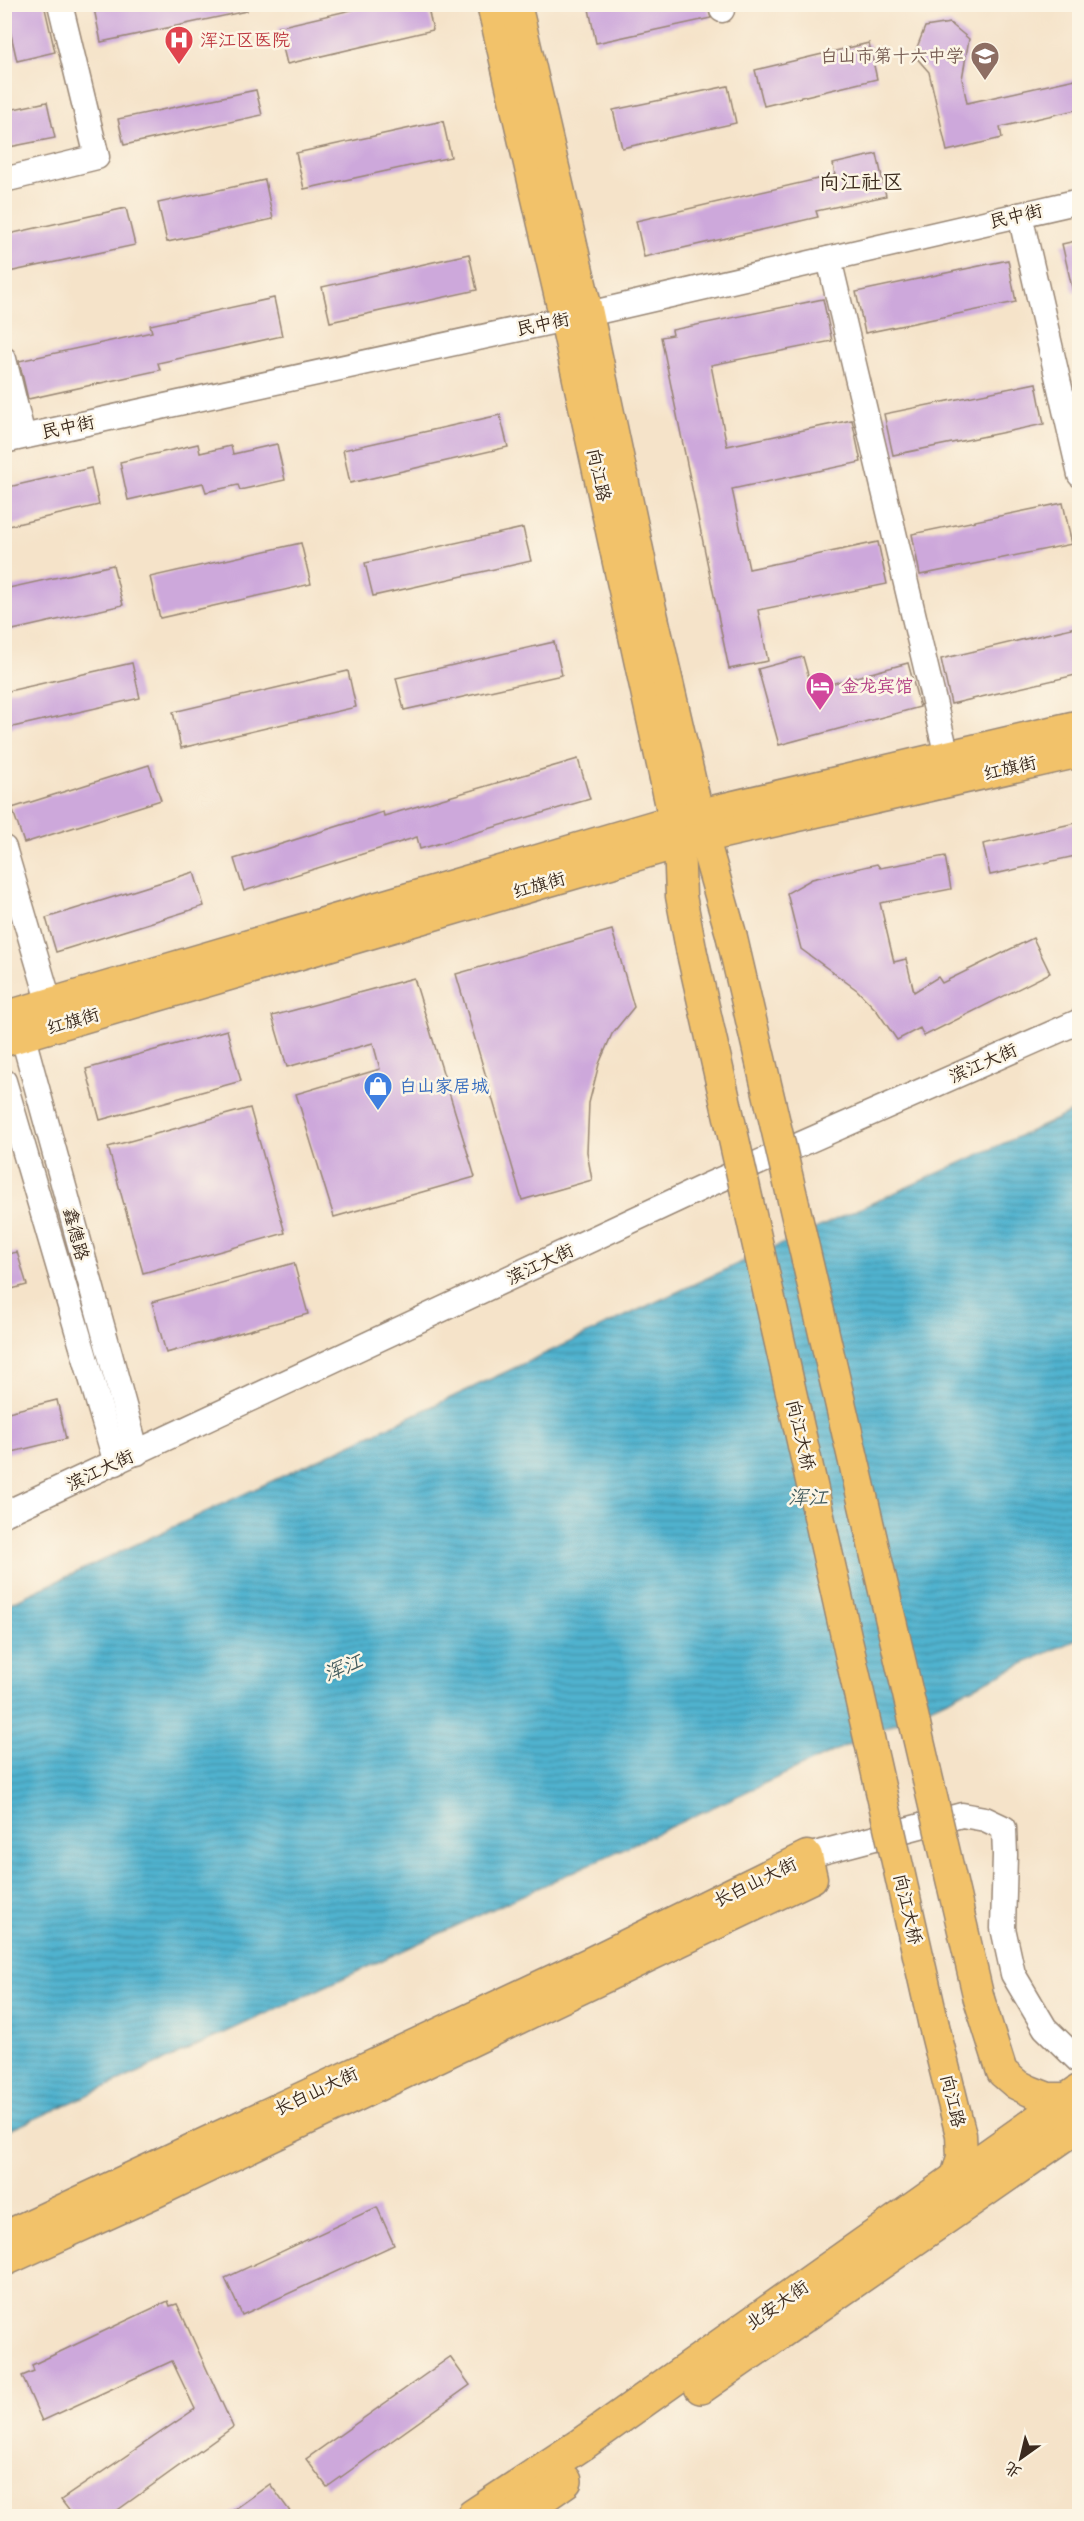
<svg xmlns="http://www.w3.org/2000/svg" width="1084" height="2521" font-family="Sriracha,'LXGW WenKai TC',sans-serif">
<defs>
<pattern id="water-rules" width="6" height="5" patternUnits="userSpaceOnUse" patternTransform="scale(1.5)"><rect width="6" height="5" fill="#50b2cf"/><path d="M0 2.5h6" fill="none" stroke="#4491a7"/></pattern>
</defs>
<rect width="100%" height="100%" fill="#fcf5e5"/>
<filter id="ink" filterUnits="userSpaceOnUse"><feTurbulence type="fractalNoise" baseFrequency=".0167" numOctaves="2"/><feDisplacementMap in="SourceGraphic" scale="12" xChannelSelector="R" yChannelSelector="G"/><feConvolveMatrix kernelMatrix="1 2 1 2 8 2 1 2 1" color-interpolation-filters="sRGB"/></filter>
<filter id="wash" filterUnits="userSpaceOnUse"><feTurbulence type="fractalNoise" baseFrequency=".008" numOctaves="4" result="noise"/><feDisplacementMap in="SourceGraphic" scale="24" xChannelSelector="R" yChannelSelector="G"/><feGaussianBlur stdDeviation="1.35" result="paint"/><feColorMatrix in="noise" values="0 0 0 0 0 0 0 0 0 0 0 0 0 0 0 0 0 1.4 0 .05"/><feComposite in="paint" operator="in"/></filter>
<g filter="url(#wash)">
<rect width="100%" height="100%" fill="#f5e3c9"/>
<polygon fill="url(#water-rules)" stroke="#466e76" stroke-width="1.5" points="1079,1109 1079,1638 168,2059 5,2132 4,1606 718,1273"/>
<g id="blocks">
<g fill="#cda8db">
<polygon points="4,4 44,4 55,52 17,61"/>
<polygon points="93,4 246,4 247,11 101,42"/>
<polygon points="377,4 427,4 433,30 287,64 278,27"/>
<polygon points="588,4 707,4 711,18 596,43"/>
<polygon points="950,23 969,39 962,79 967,103 1080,78 1080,109 1000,127 1002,138 947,151 929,72 914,55 925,27"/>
<polygon points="869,43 877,79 764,106 755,70"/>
<polygon points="728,86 736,123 622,148 613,110"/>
<polygon points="256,90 262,115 124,145 118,119"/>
<polygon points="47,102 55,138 4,148 4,111"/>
<polygon points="443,121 451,157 304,189 296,153"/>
<polygon points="877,154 886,196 816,211 818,217 644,257 636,221 835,175 833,164"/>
<polygon points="265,180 273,219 167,242 158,203"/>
<polygon points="126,208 135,245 4,273 4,235"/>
<polygon points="1080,240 1080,291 1073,292 1062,244"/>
<polygon points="469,254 477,290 330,322 322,287"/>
<polygon points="1008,260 1016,302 865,333 856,292"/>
<polygon points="274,298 282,336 158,363 160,370 28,399 19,361 152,332 150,325"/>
<polygon points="823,299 832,341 711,365 727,446 852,420 861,462 732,489 749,569 878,542 887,584 758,610 768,661 729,669 661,337 673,335 672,330"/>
<polygon points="1036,383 1044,424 893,455 884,414"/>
<polygon points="500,415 508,447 350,483 343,450"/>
<polygon points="198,444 200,453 231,446 233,454 277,444 285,480 240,490 238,485 206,492 203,483 128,500 120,462"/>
<polygon points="91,468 99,505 4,527 4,488"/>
<polygon points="1063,503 1072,544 920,575 912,534"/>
<polygon points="523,528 531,561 373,596 365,563"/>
<polygon points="301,543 311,584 160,618 150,577"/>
<polygon points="113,565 123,605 4,632 4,589"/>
<polygon points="1080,626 1080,674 951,704 941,659"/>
<polygon points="554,642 562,675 404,710 396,678"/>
<polygon points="803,657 812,689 908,663 920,707 779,745 758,669"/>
<polygon points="132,663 140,698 4,729 4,692"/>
<polygon points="348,671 356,707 181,748 173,712"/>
<polygon points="578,759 590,799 420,849 417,837 244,891 234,859 383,812 384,816"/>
<polygon points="149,765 161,800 24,843 12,808"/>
<polygon points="1080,822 1080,855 990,875 983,844"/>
<polygon points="945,856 951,889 880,903 894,962 906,959 914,992 938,977 942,983 1033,938 1050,973 924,1036 920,1028 897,1040 877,1011 857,990 801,949 787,893 812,879 877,864 880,868"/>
<polygon points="194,872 204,906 56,952 46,918"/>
<polygon points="612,930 634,1007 612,1034 599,1064 589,1103 587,1152 592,1180 522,1200 456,974"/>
<polygon points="414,978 475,1177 334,1217 296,1094 380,1069 373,1043 287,1067 272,1016"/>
<polygon points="227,1030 241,1081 100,1120 86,1069"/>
<polygon points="250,1108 285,1233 143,1273 108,1147"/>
<polygon points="17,1252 27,1285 4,1291 4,1255"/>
<polygon points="294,1263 308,1314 166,1353 152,1302"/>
<polygon points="57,1400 66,1439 4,1454 4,1413"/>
<polygon points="377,2207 394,2245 242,2315 225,2278"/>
<polygon points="168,2301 170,2306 177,2304 233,2427 108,2517 74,2517 61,2500 195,2409 172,2361 42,2421 22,2376 34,2371 32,2365"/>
<polygon points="450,2357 470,2385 327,2487 306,2459"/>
<polygon points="270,2484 294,2517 224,2517"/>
</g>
</g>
</g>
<g filter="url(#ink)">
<use href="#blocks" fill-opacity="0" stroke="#988674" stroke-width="1.5"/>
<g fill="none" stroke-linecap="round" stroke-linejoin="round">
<g stroke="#988674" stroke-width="27">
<g id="minor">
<polyline points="721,4 722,10"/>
<polyline points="4,180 97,157 60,4"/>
<polyline points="1020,215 1080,475"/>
<polyline points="829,259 951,773"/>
<polyline points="4,359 23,436"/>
<polyline points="4,441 588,314 1080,201"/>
<polyline points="4,848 50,1004"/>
<polyline points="18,1019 137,1453"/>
<polyline points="4,1081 116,1463"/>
<polyline points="4,1514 708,1185 1080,1021"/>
<polyline points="807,1856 962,1815 985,1819 1004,1828 1005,1855 1003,1928 1013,1974 1045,2028 1080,2062"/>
</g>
</g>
<g stroke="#988674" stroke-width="33">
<g id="major">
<polyline points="492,4 565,319 679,843 681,896 691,949"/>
<polyline points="516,4 588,314 645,583 704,839 731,934"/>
<polyline points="4,1017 674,820 1080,725"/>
<polyline points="4,1041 679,843 1080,752"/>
<polyline points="979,1999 1002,2072 1016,2084 1030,2091 1048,2098 1071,2098"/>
<polyline points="934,2026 961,2135 962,2157 956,2177"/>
<polyline points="4,2237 589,1963 807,1856 812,1878 156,2192 4,2261"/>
</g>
</g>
<g stroke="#988674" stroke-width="36">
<g id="highway">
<polyline points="701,2387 1080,2124"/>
<polyline points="473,2516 582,2444 1080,2091"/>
<polyline points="515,2516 565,2481"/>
</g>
</g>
<use href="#minor" stroke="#fff" stroke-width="24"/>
<use href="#major" stroke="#f2c26a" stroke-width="30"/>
<use href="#highway" stroke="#f2c26a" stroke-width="33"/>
<g stroke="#988674" stroke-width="33" stroke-linecap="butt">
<g id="major-bridge">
<polyline points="731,934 979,1999"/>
<polyline points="691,949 934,2026"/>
</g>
</g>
<use href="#major-bridge" stroke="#f2c26a" stroke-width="30"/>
</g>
</g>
<defs>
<g id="hospital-pin" transform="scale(1.5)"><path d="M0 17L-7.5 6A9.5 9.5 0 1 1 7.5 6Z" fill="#e0444e" stroke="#fcf5e5"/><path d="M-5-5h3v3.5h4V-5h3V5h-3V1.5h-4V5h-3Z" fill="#fff"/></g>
<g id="school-pin" transform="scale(1.5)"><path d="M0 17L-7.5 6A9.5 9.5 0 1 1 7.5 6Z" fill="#8d6e63" stroke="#fcf5e5"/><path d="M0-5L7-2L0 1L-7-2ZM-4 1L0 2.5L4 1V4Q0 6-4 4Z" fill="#fff"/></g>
<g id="hotel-pin" transform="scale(1.5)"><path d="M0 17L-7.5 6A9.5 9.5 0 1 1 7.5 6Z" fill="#d1479c" stroke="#fcf5e5"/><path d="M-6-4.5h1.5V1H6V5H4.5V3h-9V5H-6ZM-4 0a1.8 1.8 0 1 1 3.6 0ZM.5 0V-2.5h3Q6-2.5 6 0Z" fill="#fff"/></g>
<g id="shop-pin" transform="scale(1.5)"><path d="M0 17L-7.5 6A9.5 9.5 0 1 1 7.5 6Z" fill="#3f7fe0" stroke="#fcf5e5"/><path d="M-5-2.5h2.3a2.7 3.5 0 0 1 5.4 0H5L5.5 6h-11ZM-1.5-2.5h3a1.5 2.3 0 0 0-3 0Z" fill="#fff"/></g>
</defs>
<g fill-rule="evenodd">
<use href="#hospital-pin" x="179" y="40"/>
<use href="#school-pin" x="985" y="56"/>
<use href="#hotel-pin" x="820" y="686"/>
<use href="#shop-pin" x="378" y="1086"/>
</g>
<g text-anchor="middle" stroke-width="5" stroke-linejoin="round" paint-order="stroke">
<g font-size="18" fill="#be3a42" stroke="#fcf5e5" text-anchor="start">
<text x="200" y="46">浑江区医院</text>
</g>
<g font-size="18" fill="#785e54" stroke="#fcf5e5" text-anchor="end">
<text x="964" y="62">白山市第十六中学</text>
</g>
<g font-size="18" fill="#3b2a1e" stroke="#fcf5e5">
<text transform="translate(1016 216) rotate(-13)" y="6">民中街</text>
<text transform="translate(543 324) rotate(-12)" y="6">民中街</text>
<text transform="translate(68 427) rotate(-12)" y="6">民中街</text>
<text transform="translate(599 475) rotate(78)" y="6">向江路</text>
<text transform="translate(1010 768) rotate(-13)" y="6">红旗街</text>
<text transform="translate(539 885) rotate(-16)" y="6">红旗街</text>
<text transform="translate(73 1021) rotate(-16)" y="6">红旗街</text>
<text transform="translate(983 1063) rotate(-24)" y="6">滨江大街</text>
<text transform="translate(76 1234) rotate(75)" y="6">鑫德路</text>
<text transform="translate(540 1264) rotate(-25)" y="6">滨江大街</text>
<text transform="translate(801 1435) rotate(77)" y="6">向江大桥</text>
<text transform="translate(100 1470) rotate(-25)" y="6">滨江大街</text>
<text transform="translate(755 1882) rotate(-26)" y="6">长白山大街</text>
<text transform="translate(908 1909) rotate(77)" y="6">向江大桥</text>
<text transform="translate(316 2091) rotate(-25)" y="6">长白山大街</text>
<text transform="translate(953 2101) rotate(77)" y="6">向江路</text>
<text transform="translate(777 2305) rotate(-35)" y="6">北安大街</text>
</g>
<g font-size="18" fill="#b23c85" stroke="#fcf5e5" text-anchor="start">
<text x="841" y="692">金龙宾馆</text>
</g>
<g font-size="18" fill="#366cbe" stroke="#fcf5e5" text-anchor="start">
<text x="399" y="1092">白山家居城</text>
</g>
<g font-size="20" font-style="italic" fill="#425a5c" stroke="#fcf5e5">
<text x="808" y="1504">浑江</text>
<text transform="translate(343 1667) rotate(-23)" y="7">浑江</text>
</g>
<g font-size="21" fill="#3b2a1e" stroke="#fcf5e5">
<text x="861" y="189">向江社区</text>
</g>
</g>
<rect width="1084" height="2521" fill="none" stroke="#fcf5e5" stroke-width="24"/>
<g transform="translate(1021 2458) rotate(214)" stroke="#fcf5e5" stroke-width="4.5" paint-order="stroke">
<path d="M0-4.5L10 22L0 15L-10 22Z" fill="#3b2a1e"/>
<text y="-9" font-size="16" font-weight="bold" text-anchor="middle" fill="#3b2a1e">北</text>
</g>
</svg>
